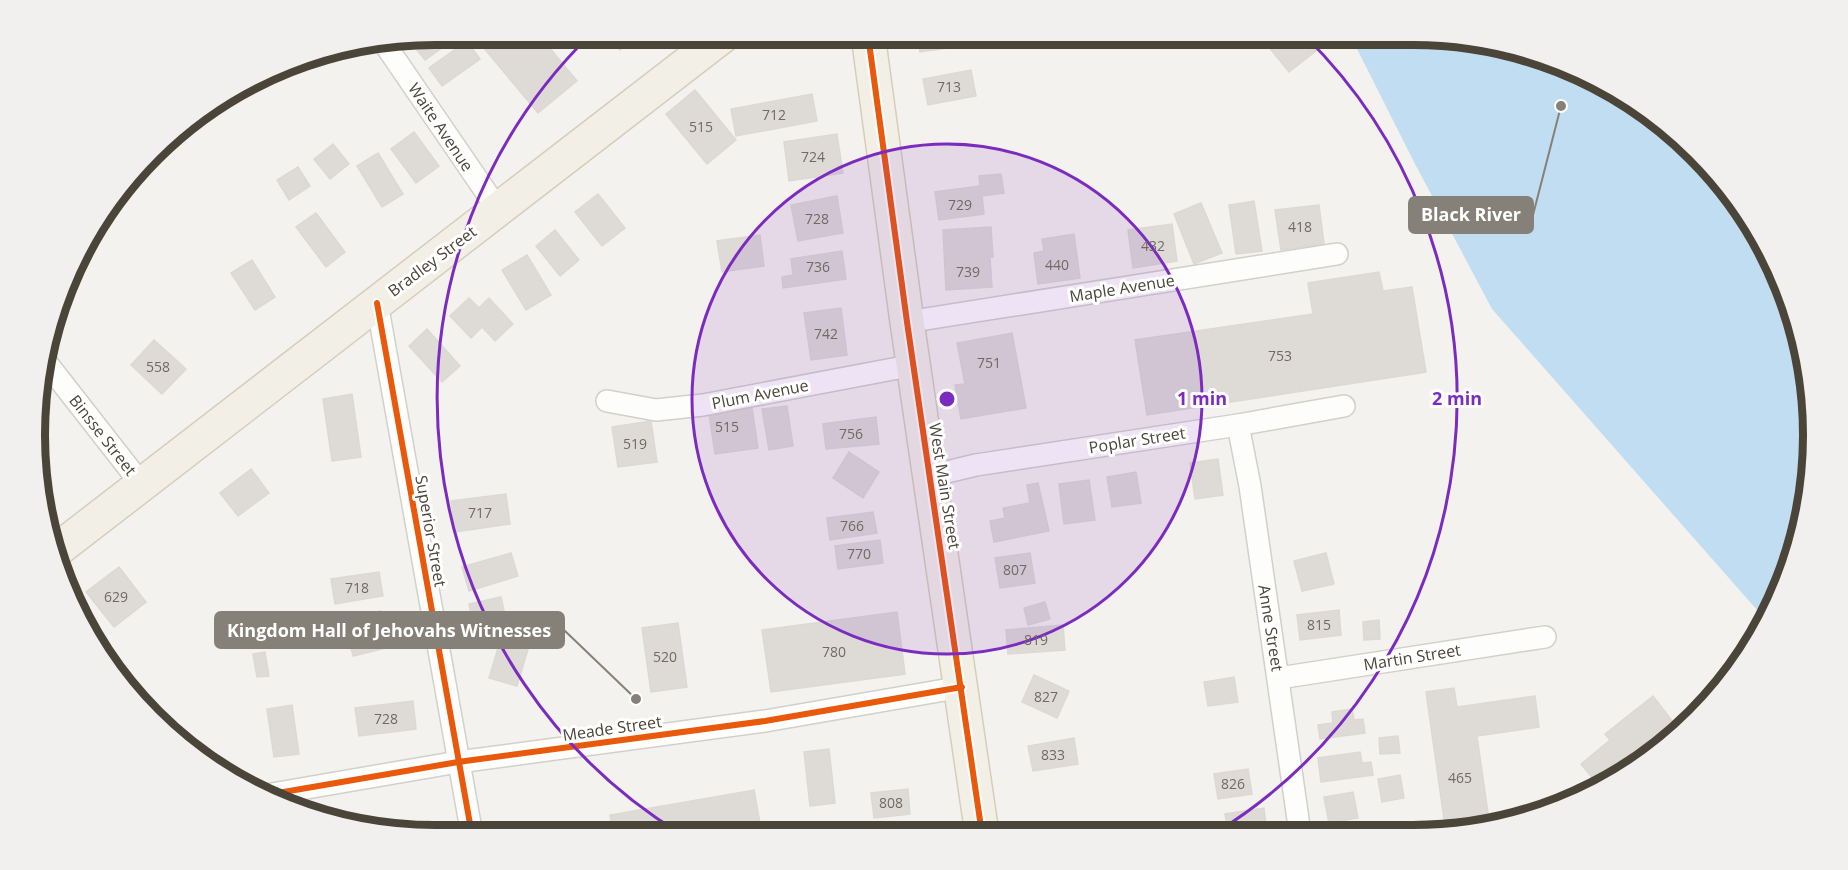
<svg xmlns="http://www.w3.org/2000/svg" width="1848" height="870" font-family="'Open Sans',sans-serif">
<rect width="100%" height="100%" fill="#f4f2ee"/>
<polygon fill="#c0ddf1" points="1350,35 1413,35 1491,42 1566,65 1635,102 1696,152 1746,212 1783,281 1806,357 1813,435 1806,513 1783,588 1765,619 1492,309 1414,162"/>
<g fill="#dedbd6" stroke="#dcd9d4" stroke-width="1.5">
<polygon points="435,34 460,35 425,60 413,45 426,36"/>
<polygon points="473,35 539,35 577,81 538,113"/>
<polygon points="609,35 641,35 620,50"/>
<polygon points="917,35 959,35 961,46 920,52"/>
<polygon points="1259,35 1303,35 1316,51 1289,72"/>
<polygon points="467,41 480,59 442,86 429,68"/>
<polygon points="971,70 976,96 928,105 923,79"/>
<polygon points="695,90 736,140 707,164 666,114"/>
<polygon points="812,94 817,121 736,136 731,109"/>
<polygon points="414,132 439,166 416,183 391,149"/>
<polygon points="837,134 843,173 789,181 784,142"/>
<polygon points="333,144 349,164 330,179 314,159"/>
<polygon points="378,153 403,194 382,207 357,166"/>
<polygon points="298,167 310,186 289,200 277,180"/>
<polygon points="1001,174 1004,193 982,196 984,214 939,220 935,192 980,186 979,176"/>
<polygon points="598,194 625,228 602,246 575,212"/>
<polygon points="837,196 843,233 798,241 791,205"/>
<polygon points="1254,201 1262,251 1236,254 1229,205"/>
<polygon points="1201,203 1222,253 1194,264 1174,214"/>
<polygon points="1319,205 1324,244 1281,250 1275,210"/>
<polygon points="316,213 345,252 326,267 296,227"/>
<polygon points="1172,224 1177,261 1133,268 1128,230"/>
<polygon points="991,227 993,257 990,257 992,287 946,290 943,230"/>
<polygon points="555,230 579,260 560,276 536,246"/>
<polygon points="1074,234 1080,278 1038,284 1034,253 1044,251 1042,239"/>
<polygon points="760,235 764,266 722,272 717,241"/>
<polygon points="842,251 846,279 783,288 782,277 793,275 791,259"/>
<polygon points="527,255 551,295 526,310 502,270"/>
<polygon points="252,260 275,297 255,310 231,273"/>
<polygon points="1379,272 1383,291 1412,287 1426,372 1147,415 1135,340 1313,314 1308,283"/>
<polygon points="469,298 479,308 489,298 513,324 495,341 482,327 471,338 450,316"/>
<polygon points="841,308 847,355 811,360 804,313"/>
<polygon points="427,329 460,366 442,382 409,346"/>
<polygon points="1012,333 1026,408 961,419 955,385 965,384 957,343"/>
<polygon points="154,340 186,369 162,394 131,365"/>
<polygon points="352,394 361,457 332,461 323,399"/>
<polygon points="787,406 793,446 769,450 762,409"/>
<polygon points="752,408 758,448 715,454 709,414"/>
<polygon points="876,417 879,444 826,449 823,424"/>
<polygon points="651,421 657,462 618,467 612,427"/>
<polygon points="849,452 879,472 863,498 833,478"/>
<polygon points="1218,459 1223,495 1195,499 1190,463"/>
<polygon points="251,469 269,493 238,516 220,493"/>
<polygon points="1136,472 1141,503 1112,507 1107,477"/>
<polygon points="1089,480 1095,520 1064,524 1059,484"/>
<polygon points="1038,483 1049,531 994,542 990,521 1005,518 1003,508 1030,503 1027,485"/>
<polygon points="506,494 510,524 455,532 451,501"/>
<polygon points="873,512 877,533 830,540 827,518"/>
<polygon points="880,540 883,563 838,569 835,546"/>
<polygon points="511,553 518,576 469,591 462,567"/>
<polygon points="1030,553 1035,583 1000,588 995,558"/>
<polygon points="1326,553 1334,584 1302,591 1294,561"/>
<polygon points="119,567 146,602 114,627 86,592"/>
<polygon points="379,572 383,596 335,604 331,579"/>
<polygon points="501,597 506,620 474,627 469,604"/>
<polygon points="1045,602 1050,619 1028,625 1024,608"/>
<polygon points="1339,610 1341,635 1300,640 1297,615"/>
<polygon points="381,611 390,647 353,656 345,620"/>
<polygon points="897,612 905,674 771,692 762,630"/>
<polygon points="1379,620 1380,639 1364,640 1363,622"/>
<polygon points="678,623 687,687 651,692 642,628"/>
<polygon points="1063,625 1065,650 1008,654 1006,630"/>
<polygon points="501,638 529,646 517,686 489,678"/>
<polygon points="265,652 269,676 257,677 253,654"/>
<polygon points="1034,675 1069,691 1057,718 1022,702"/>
<polygon points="1234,677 1238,702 1208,706 1204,682"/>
<polygon points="1454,688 1457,707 1535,696 1539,727 1477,736 1489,820 1445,826 1426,692"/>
<polygon points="1653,696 1676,726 1599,786 1581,764 1610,740 1605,734"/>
<polygon points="413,701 416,729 359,736 355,708"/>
<polygon points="292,705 299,754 274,757 267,709"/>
<polygon points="1352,709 1354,720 1363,719 1365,733 1320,739 1318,725 1333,723 1332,712"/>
<polygon points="1398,736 1400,753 1380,754 1379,738"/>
<polygon points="1074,738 1078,764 1033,771 1028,746"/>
<polygon points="829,749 835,803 810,806 804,752"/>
<polygon points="1360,752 1362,763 1371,762 1373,775 1321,782 1318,758"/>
<polygon points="1248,769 1252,794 1218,799 1214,774"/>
<polygon points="1400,775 1404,798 1382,802 1378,779"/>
<polygon points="908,789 910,814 874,818 871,793"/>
<polygon points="754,790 762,834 613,835 610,815"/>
<polygon points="1353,792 1358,818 1329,823 1324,797"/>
<polygon points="1264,808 1267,833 1228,833 1225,814"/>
<polygon points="429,821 431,835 370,829"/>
<polygon points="1369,828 1369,832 1327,832 1327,830"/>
</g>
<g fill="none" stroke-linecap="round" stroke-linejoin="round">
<g stroke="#d2d0cb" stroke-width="24">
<g id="street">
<polyline points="384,43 499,211"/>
<polyline points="377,303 472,835"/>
<polyline points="907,322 1337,254"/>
<polyline points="42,357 142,485"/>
<polyline points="607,401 656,410 703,405 914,365"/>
<polyline points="1238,425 1250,486 1300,833"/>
<polyline points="930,476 976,465 1238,425 1344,406"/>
<polyline points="1279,678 1545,637"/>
<polyline points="266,795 458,762 765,721 962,687"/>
</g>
</g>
<g stroke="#d6cebb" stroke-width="36">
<g id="primary">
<polyline points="868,35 907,322 982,834"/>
<path d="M53,553C278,381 502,209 724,35"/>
</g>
</g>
<use href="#street" stroke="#fdfdfc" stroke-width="21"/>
<use href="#primary" stroke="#f2efe6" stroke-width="33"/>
<g stroke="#fff" stroke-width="10">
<g id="cycleway">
<polyline points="868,35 907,322 982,834"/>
<polyline points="377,303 472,835"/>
<polyline points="266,795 458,762 765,721 962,687"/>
</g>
</g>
<use href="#cycleway" stroke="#e8590c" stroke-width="6"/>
</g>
<circle cx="947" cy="399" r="255" fill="#7b2cbf" fill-opacity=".12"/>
<g fill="none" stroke="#7b2cbf" stroke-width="3">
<circle cx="947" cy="399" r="255"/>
<path d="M681 834A510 510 0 0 1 590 35M1304 35A510 510 0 0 1 1217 832"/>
</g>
<g text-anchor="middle" stroke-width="6" stroke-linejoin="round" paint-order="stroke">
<g font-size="14" fill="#706a61">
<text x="949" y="92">713</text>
<text x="774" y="120">712</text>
<text x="701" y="132">515</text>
<text x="813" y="162">724</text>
<text x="960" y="210">729</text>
<text x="817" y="224">728</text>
<text x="1300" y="232">418</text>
<text x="1153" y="251">432</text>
<text x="1057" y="270">440</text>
<text x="818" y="272">736</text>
<text x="968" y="277">739</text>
<text x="826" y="339">742</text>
<text x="1280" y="361">753</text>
<text x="989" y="368">751</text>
<text x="158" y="372">558</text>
<text x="727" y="432">515</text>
<text x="851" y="439">756</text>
<text x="635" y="449">519</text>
<text x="480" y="518">717</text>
<text x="852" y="531">766</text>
<text x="859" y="559">770</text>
<text x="1015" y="575">807</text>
<text x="357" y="593">718</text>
<text x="116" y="602">629</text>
<text x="1319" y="630">815</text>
<text x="1036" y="645">819</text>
<text x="834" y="657">780</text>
<text x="665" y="662">520</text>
<text x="1046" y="702">827</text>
<text x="386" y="724">728</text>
<text x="1053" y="760">833</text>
<text x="1460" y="783">465</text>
<text x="1233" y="789">826</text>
<text x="891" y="808">808</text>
</g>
<g font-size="16" fill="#4b4439" stroke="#fff">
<text transform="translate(441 127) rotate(56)" y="6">Waite Avenue</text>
<text transform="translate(432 261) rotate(-37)" y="6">Bradley Street</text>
<text transform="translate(1122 288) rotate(-9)" y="6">Maple Avenue</text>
<text transform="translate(760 394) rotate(-11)" y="6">Plum Avenue</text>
<text transform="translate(103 435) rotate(52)" y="6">Binsse Street</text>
<text transform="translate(1137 440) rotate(-9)" y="6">Poplar Street</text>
<text transform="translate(945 486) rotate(81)" y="6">West Main Street</text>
<text transform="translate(431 531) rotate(80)" y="6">Superior Street</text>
<text transform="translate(1271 628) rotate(81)" y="6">Anne Street</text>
<text transform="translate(1412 657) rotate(-9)" y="6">Martin Street</text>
<text transform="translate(612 728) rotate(-8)" y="6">Meade Street</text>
</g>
</g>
<path d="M0 0H1848V870H0ZM435 45H1413A390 390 0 0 1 1803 435V435A390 390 0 0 1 1413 825H435A390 390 0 0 1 45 435V435A390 390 0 0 1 435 45Z" fill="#f1f0ef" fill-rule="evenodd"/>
<path fill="none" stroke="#4b4439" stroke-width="8" d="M435 45H1413A390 390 0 0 1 1803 435V435A390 390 0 0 1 1413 825H435A390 390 0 0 1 45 435V435A390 390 0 0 1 435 45Z"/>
<circle cx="947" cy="399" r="9" fill="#7b2cbf" stroke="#fff" stroke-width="3"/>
<g font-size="18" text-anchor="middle" font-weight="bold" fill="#7b2cbf" stroke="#fff" stroke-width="6" stroke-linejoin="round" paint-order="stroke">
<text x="1202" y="405">1 min</text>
<text x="1457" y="405">2 min</text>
</g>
<path fill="none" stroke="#868178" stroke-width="2" d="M1561 106L1533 215M636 699L564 630"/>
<g fill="#868178" stroke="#fff" stroke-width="2">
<circle cx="1561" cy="106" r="6"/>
<circle cx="636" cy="699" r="6"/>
</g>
<g fill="#868178" stroke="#868178" stroke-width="2">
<rect x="1409" y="197" width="124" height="36" rx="6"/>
<rect x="215" y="612" width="349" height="36" rx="6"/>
</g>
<g font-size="18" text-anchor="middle" font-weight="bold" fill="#fff">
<text x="1471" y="221">Black River</text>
<text x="389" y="637">Kingdom Hall of Jehovahs Witnesses</text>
</g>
</svg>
